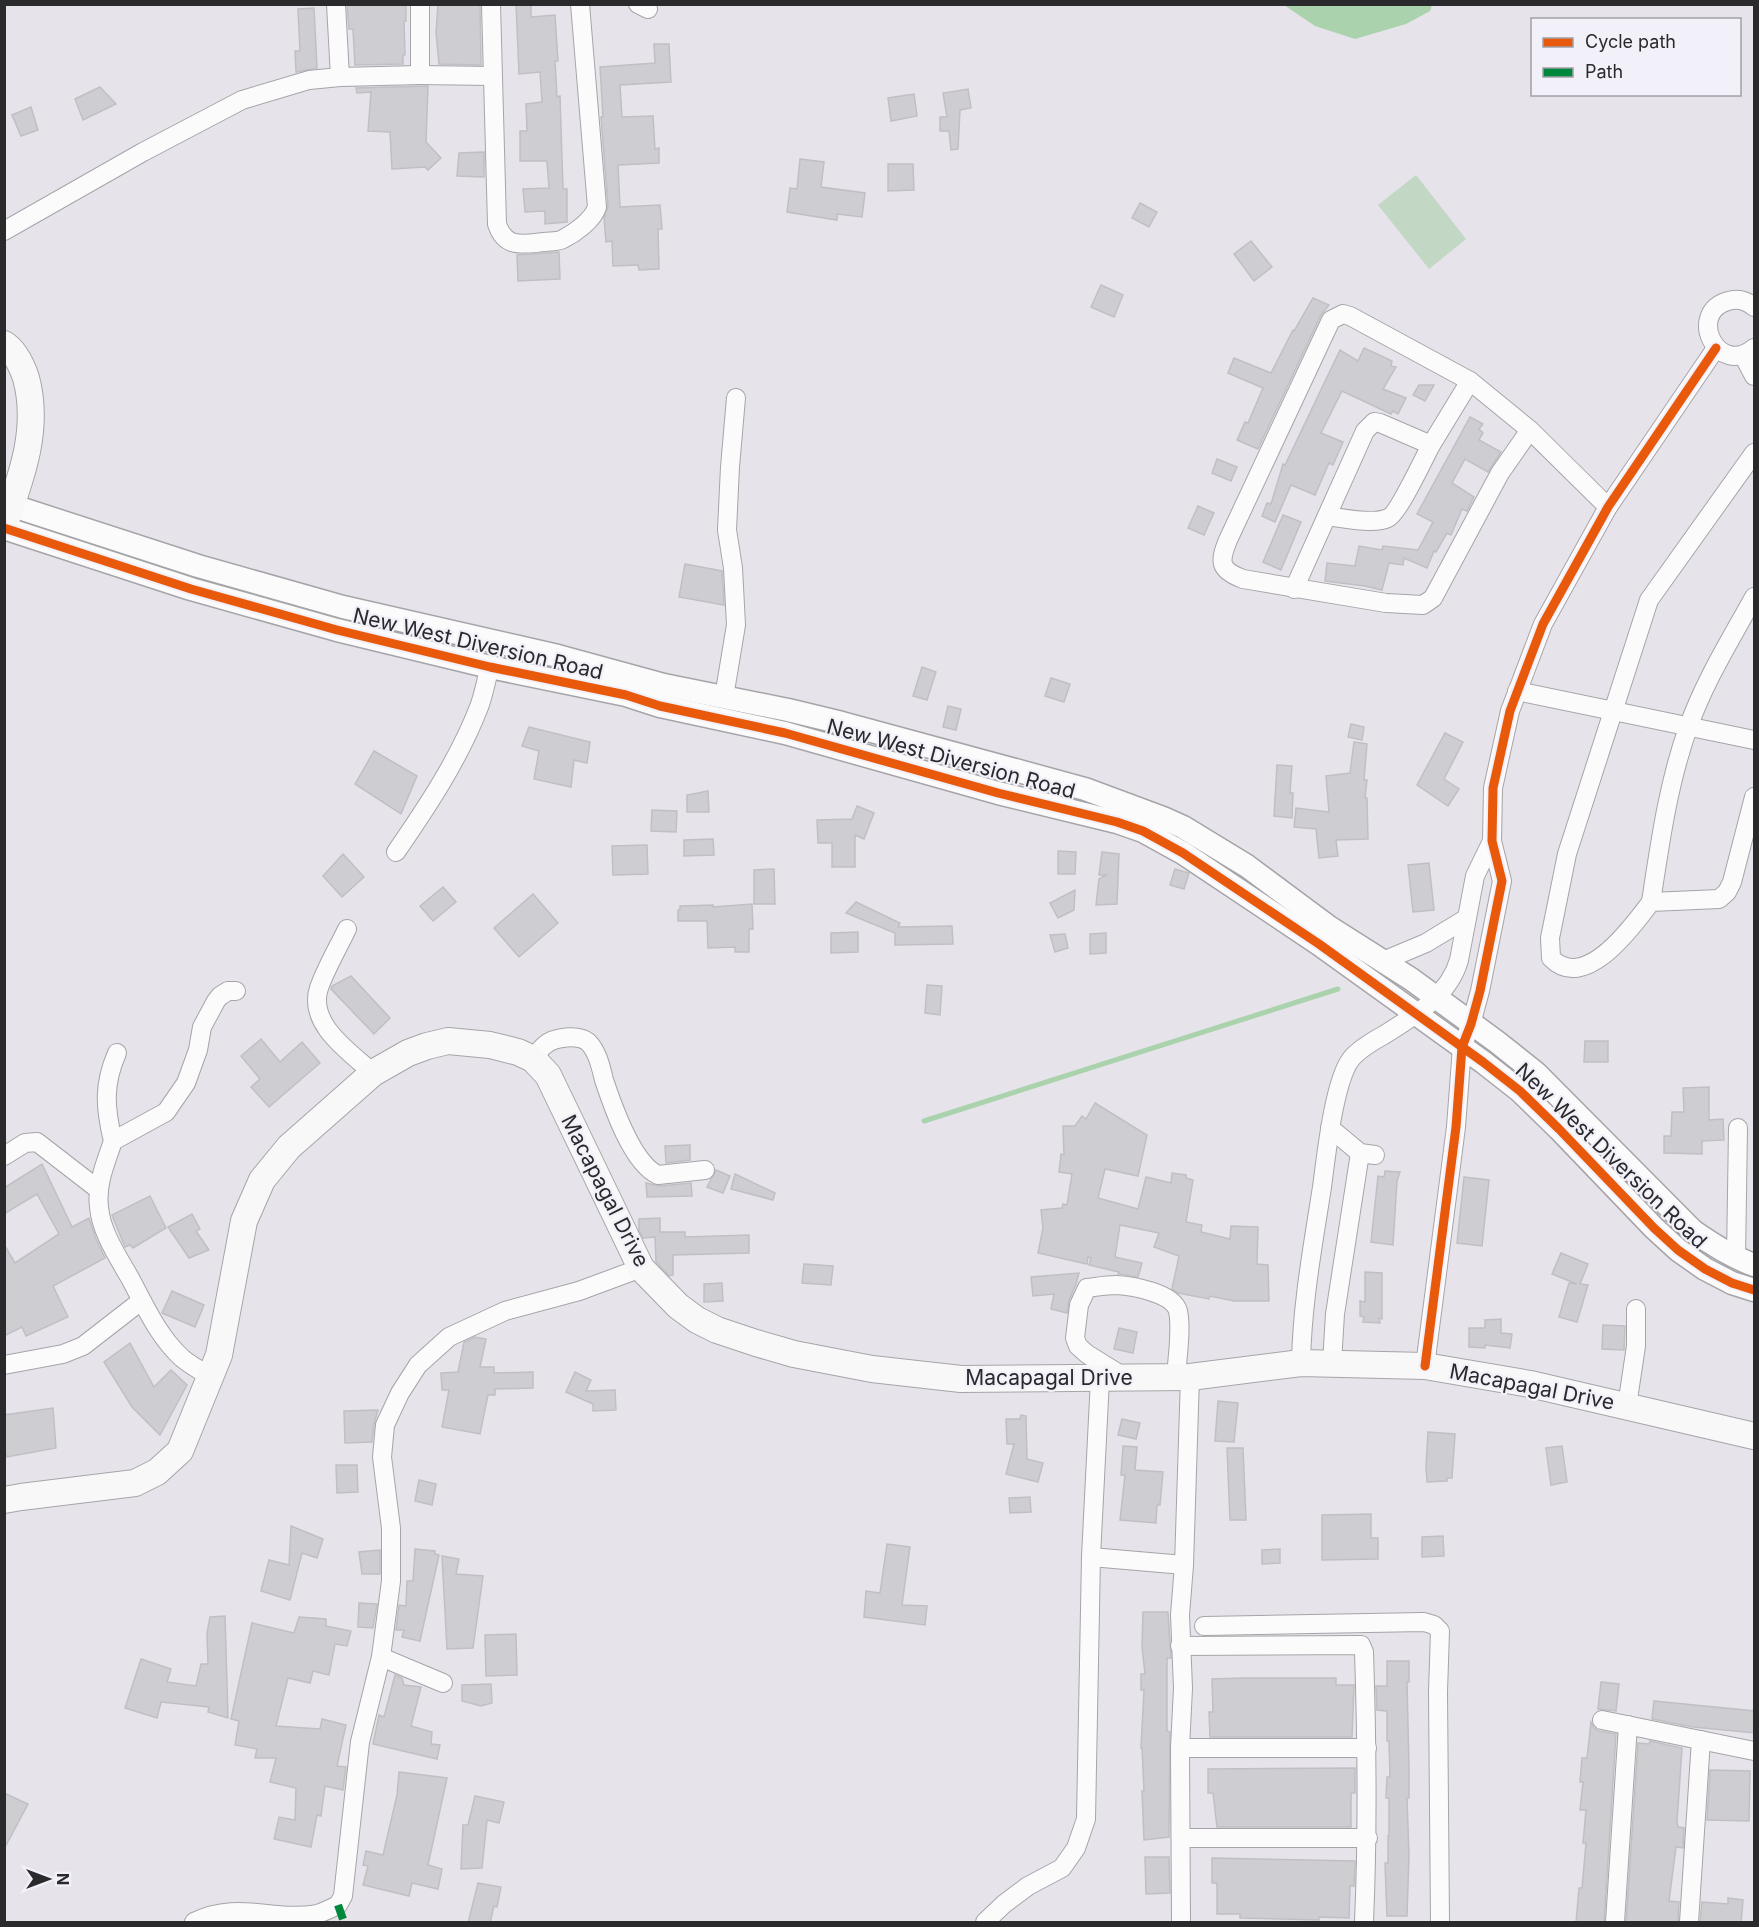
<svg xmlns="http://www.w3.org/2000/svg" width="1759" height="1927" font-family="Inter,sans-serif">
<rect width="100%" height="100%" fill="#e6e4ea"/>
<polygon fill="#c2d7c4" points="1416,175 1466,239 1429,269 1378,205"/>
<polygon fill="#aad2ac" points="1284,5 1432,5 1430,11 1406,24 1355,39 1315,26"/>
<g fill="none" stroke-linecap="round" stroke-linejoin="round">
<polyline stroke="#aad2ac" stroke-width="5" points="924,1121 1338,989"/>
</g>
<g fill="#cecdd1" stroke="#c1bfc4" stroke-width="1.5">
<polygon points="347,4 406,4 406,21 404,21 405,55 403,55 403,64 355,65 353,29 349,29"/>
<polygon points="438,4 480,4 481,65 439,64 436,33"/>
<polygon points="516,4 531,4 531,17 555,15 558,61 555,61 557,97 560,96 563,189 567,189 567,222 545,224 545,211 525,212 523,189 549,188 547,161 520,161 520,131 527,131 526,104 542,102 540,72 519,74"/>
<polygon points="314,8 317,68 296,72 295,51 300,51 298,9"/>
<polygon points="654,44 669,44 671,82 620,85 622,117 653,116 655,149 659,148 659,163 618,165 620,207 660,205 662,229 658,229 659,269 639,270 638,265 613,266 612,241 606,242 604,218 608,206 601,117 603,117 600,67 655,63"/>
<polygon points="428,86 426,142 441,158 428,170 425,167 392,169 390,132 368,131 371,92 357,93 356,88"/>
<polygon points="100,87 116,104 83,120 75,99"/>
<polygon points="968,89 971,108 960,110 958,149 951,150 949,131 940,131 940,117 947,117 943,93"/>
<polygon points="914,94 917,116 891,121 888,98"/>
<polygon points="31,107 38,130 21,136 12,115"/>
<polygon points="484,152 484,177 457,176 459,153"/>
<polygon points="800,159 824,162 821,187 865,193 862,217 837,214 837,220 787,212 790,188 797,189"/>
<polygon points="888,164 913,164 914,190 888,191"/>
<polygon points="1140,203 1157,212 1149,227 1132,218"/>
<polygon points="1251,241 1272,267 1254,281 1234,254"/>
<polygon points="559,252 560,279 518,281 517,255"/>
<polygon points="1101,285 1123,295 1114,317 1091,307"/>
<polygon points="1313,298 1329,305 1321,315 1258,449 1237,440 1245,422 1248,423 1263,388 1228,373 1234,358 1271,373 1293,330 1294,331"/>
<polygon points="1364,348 1392,361 1391,366 1396,367 1383,389 1406,398 1398,414 1393,411 1391,414 1342,391 1321,433 1343,442 1333,465 1329,463 1315,495 1291,485 1275,522 1262,516 1267,503 1271,504 1283,464 1285,465 1340,350 1358,361"/>
<polygon points="1419,385 1434,385 1425,401 1413,395"/>
<polygon points="1470,417 1483,424 1479,429 1483,433 1479,440 1501,452 1488,472 1465,459 1452,483 1474,497 1467,511 1462,509 1451,535 1447,533 1436,552 1434,551 1427,568 1404,558 1403,565 1389,563 1382,590 1365,586 1325,581 1327,563 1355,566 1359,546 1382,550 1383,546 1418,550 1433,522 1417,514"/>
<polygon points="1217,459 1237,467 1231,481 1212,473"/>
<polygon points="1198,506 1214,513 1204,535 1188,528"/>
<polygon points="1283,515 1301,522 1281,570 1263,562"/>
<polygon points="685,564 722,571 724,605 679,597"/>
<polygon points="922,667 936,672 927,700 913,696"/>
<polygon points="1051,678 1070,684 1064,702 1045,696"/>
<polygon points="948,706 961,709 956,730 943,727"/>
<polygon points="1351,724 1364,727 1362,740 1348,737"/>
<polygon points="529,727 590,742 587,763 574,760 571,787 534,779 539,751 522,746"/>
<polygon points="1445,733 1463,742 1444,779 1459,789 1448,806 1417,785"/>
<polygon points="1354,742 1367,744 1364,780 1367,780 1365,798 1367,798 1368,839 1336,840 1338,856 1319,858 1316,829 1294,827 1296,808 1329,812 1326,776 1350,773"/>
<polygon points="374,751 417,776 401,814 355,784"/>
<polygon points="1277,765 1292,766 1290,793 1293,793 1292,818 1274,816"/>
<polygon points="708,791 709,812 687,812 687,795"/>
<polygon points="857,806 874,813 864,839 855,835 855,867 832,867 832,843 818,843 817,820 852,819"/>
<polygon points="652,810 677,811 676,832 651,831"/>
<polygon points="713,839 714,855 684,856 684,840"/>
<polygon points="647,845 648,874 613,875 612,846"/>
<polygon points="1058,851 1076,852 1075,874 1058,874"/>
<polygon points="1102,852 1119,854 1117,904 1096,905 1099,879 1106,875 1099,875"/>
<polygon points="343,854 364,877 342,897 323,876"/>
<polygon points="1429,863 1434,910 1413,912 1408,865"/>
<polygon points="774,869 775,904 754,904 754,870"/>
<polygon points="1175,869 1189,873 1184,889 1170,885"/>
<polygon points="443,887 456,902 433,921 420,906"/>
<polygon points="1075,890 1074,910 1058,918 1050,903"/>
<polygon points="533,894 558,923 519,957 494,928"/>
<polygon points="856,902 900,923 898,927 952,926 953,944 895,945 895,933 846,913"/>
<polygon points="752,904 753,929 749,929 749,952 735,952 735,947 708,948 707,921 678,921 678,910 680,910 680,906 713,905 713,907"/>
<polygon points="858,932 858,952 831,953 831,933"/>
<polygon points="1106,933 1106,953 1090,954 1090,934"/>
<polygon points="1065,934 1068,948 1055,952 1050,935"/>
<polygon points="351,976 390,1018 374,1034 331,989 332,986"/>
<polygon points="927,985 942,986 940,1015 925,1013"/>
<polygon points="261,1039 280,1062 302,1042 320,1063 269,1107 251,1087 260,1079 241,1056"/>
<polygon points="1585,1041 1608,1041 1608,1062 1584,1062"/>
<polygon points="1709,1087 1709,1120 1723,1119 1724,1140 1702,1141 1702,1154 1664,1153 1664,1136 1671,1136 1672,1112 1684,1112 1683,1088"/>
<polygon points="1095,1103 1147,1135 1138,1176 1105,1169 1098,1198 1138,1209 1146,1177 1171,1183 1172,1173 1186,1175 1186,1178 1193,1180 1186,1222 1202,1225 1201,1232 1230,1239 1231,1226 1258,1227 1257,1264 1268,1265 1269,1301 1234,1301 1210,1296 1209,1299 1178,1293 1172,1289 1179,1256 1154,1247 1159,1233 1120,1225 1115,1257 1142,1263 1138,1277 1118,1274 1119,1272 1089,1265 1091,1258 1088,1257 1087,1264 1038,1253 1043,1228 1041,1210 1062,1208 1063,1204 1067,1205 1072,1174 1059,1172 1061,1154 1064,1155 1063,1126 1075,1126 1082,1116 1086,1119"/>
<polygon points="690,1145 690,1160 666,1163 665,1146"/>
<polygon points="42,1164 72,1227 89,1218 96,1239 105,1258 53,1286 68,1317 26,1336 22,1327 4,1336 4,1244 15,1263 59,1234 37,1194 4,1214 4,1188"/>
<polygon points="716,1170 730,1176 723,1193 707,1187"/>
<polygon points="1385,1171 1400,1172 1397,1181 1393,1245 1371,1242 1378,1176 1384,1177"/>
<polygon points="735,1174 775,1193 773,1200 731,1189"/>
<polygon points="1464,1177 1489,1180 1482,1246 1457,1243"/>
<polygon points="646,1183 659,1186 691,1183 692,1196 647,1197"/>
<polygon points="150,1196 166,1228 133,1248 130,1245 125,1247 112,1215"/>
<polygon points="192,1214 200,1229 196,1231 209,1250 189,1258 168,1227"/>
<polygon points="660,1218 660,1232 685,1232 685,1237 749,1235 749,1253 673,1255 673,1275 669,1276 656,1262 655,1237 643,1238 639,1230 639,1219"/>
<polygon points="1561,1253 1588,1264 1580,1284 1588,1285 1577,1322 1559,1317 1569,1283 1577,1284 1552,1274"/>
<polygon points="804,1264 833,1266 831,1285 802,1283"/>
<polygon points="1365,1272 1382,1273 1382,1319 1379,1318 1380,1323 1363,1322 1364,1317 1360,1316 1360,1301 1365,1302"/>
<polygon points="1079,1273 1076,1284 1069,1301 1067,1313 1051,1309 1054,1294 1033,1296 1031,1277"/>
<polygon points="722,1283 723,1301 704,1302 704,1284"/>
<polygon points="172,1291 204,1305 195,1327 162,1313"/>
<polygon points="1501,1319 1501,1333 1512,1334 1510,1348 1485,1345 1485,1348 1469,1347 1469,1328 1485,1328 1485,1320"/>
<polygon points="1603,1325 1625,1326 1624,1350 1602,1349"/>
<polygon points="1119,1328 1137,1332 1133,1353 1114,1349"/>
<polygon points="475,1337 486,1339 480,1367 494,1367 494,1373 533,1372 533,1388 495,1389 495,1395 488,1395 480,1434 442,1427 449,1390 442,1390 441,1373 458,1372 464,1342"/>
<polygon points="130,1343 154,1387 171,1370 187,1385 160,1435 132,1407 104,1362"/>
<polygon points="575,1372 591,1380 586,1391 615,1390 616,1410 593,1411 593,1404 566,1392"/>
<polygon points="1218,1401 1238,1403 1234,1442 1215,1441"/>
<polygon points="53,1408 56,1448 7,1457 4,1449 4,1415"/>
<polygon points="378,1410 374,1424 372,1442 345,1443 344,1411"/>
<polygon points="1021,1415 1026,1416 1027,1459 1043,1463 1038,1482 1006,1474 1014,1444 1007,1444 1006,1419 1020,1419"/>
<polygon points="1122,1419 1140,1423 1136,1439 1118,1435"/>
<polygon points="1428,1432 1455,1434 1452,1478 1447,1478 1447,1481 1427,1482 1426,1467"/>
<polygon points="1123,1446 1137,1447 1135,1470 1163,1472 1160,1505 1157,1505 1156,1523 1120,1520 1125,1475 1121,1475"/>
<polygon points="1562,1446 1567,1482 1551,1485 1546,1448"/>
<polygon points="1227,1448 1243,1448 1246,1520 1230,1520"/>
<polygon points="336,1465 357,1465 358,1492 337,1493"/>
<polygon points="419,1480 436,1484 432,1505 415,1501"/>
<polygon points="1030,1497 1031,1512 1010,1513 1009,1498"/>
<polygon points="1371,1514 1371,1538 1378,1538 1378,1559 1322,1560 1322,1515"/>
<polygon points="291,1526 323,1539 317,1558 302,1553 290,1600 261,1591 269,1560 289,1565"/>
<polygon points="1443,1536 1444,1556 1422,1557 1422,1537"/>
<polygon points="887,1544 910,1547 902,1605 927,1606 925,1625 864,1617 866,1591 880,1593"/>
<polygon points="415,1549 435,1551 435,1554 439,1555 420,1641 402,1637 404,1630 396,1630 399,1605 406,1606 407,1581 413,1581"/>
<polygon points="1280,1549 1280,1563 1262,1564 1262,1550"/>
<polygon points="380,1550 380,1574 362,1574 359,1552"/>
<polygon points="442,1556 459,1559 456,1574 483,1576 473,1648 447,1649"/>
<polygon points="359,1603 377,1604 373,1628 358,1627"/>
<polygon points="1143,1612 1168,1612 1171,1658 1167,1658 1167,1731 1170,1732 1169,1837 1144,1840 1142,1791 1144,1791 1142,1748 1141,1748 1144,1690 1141,1690 1141,1674 1145,1674 1142,1647"/>
<polygon points="225,1616 228,1718 208,1712 209,1707 161,1702 157,1718 125,1708 141,1659 171,1669 167,1682 196,1686 201,1664 208,1664 207,1633 210,1617"/>
<polygon points="299,1617 326,1619 326,1626 351,1631 347,1646 335,1644 329,1675 313,1671 310,1683 288,1678 276,1726 320,1729 322,1719 346,1725 337,1766 346,1767 343,1790 325,1786 321,1816 317,1815 311,1847 274,1839 279,1817 295,1820 296,1788 270,1782 276,1758 255,1758 257,1749 235,1745 239,1721 231,1719 252,1623 294,1633"/>
<polygon points="516,1634 517,1675 486,1676 485,1635"/>
<polygon points="1387,1661 1409,1661 1409,1682 1407,1682 1409,1767 1409,1798 1407,1798 1409,1855 1407,1916 1387,1916 1385,1863 1388,1863 1388,1836 1389,1836 1389,1798 1386,1798 1387,1777 1390,1777 1389,1741 1387,1741 1387,1711 1377,1710 1376,1686 1387,1686"/>
<polygon points="395,1675 402,1678 404,1685 421,1687 411,1726 432,1732 431,1744 440,1745 437,1759 373,1744 379,1715 384,1717"/>
<polygon points="1243,1678 1336,1678 1336,1685 1354,1685 1352,1737 1210,1737 1209,1712 1213,1712 1212,1679"/>
<polygon points="1601,1682 1619,1684 1616,1711 1598,1709"/>
<polygon points="491,1684 492,1703 481,1706 462,1701 462,1685"/>
<polygon points="1654,1701 1755,1711 1755,1733 1693,1727 1652,1719"/>
<polygon points="1591,1722 1594,1728 1599,1731 1616,1734 1604,1923 1576,1923 1579,1888 1582,1888 1586,1843 1583,1843 1586,1810 1580,1810 1583,1782 1580,1782 1582,1758 1587,1758"/>
<polygon points="1650,1741 1682,1748 1677,1822 1678,1827 1684,1828 1683,1848 1676,1847 1669,1901 1679,1902 1678,1923 1626,1923 1638,1743 1649,1744"/>
<polygon points="1355,1768 1355,1793 1351,1793 1351,1827 1217,1827 1213,1793 1208,1793 1208,1769"/>
<polygon points="1710,1770 1750,1771 1749,1821 1707,1820"/>
<polygon points="399,1772 447,1778 428,1865 442,1869 438,1889 412,1883 409,1896 363,1885 368,1866 363,1865 366,1851 383,1855 397,1795"/>
<polygon points="4,1793 28,1804 4,1849"/>
<polygon points="475,1796 504,1802 499,1823 487,1820 482,1868 461,1869 463,1825 468,1825"/>
<polygon points="1145,1857 1169,1857 1170,1893 1146,1894"/>
<polygon points="1212,1858 1355,1861 1354,1886 1350,1886 1349,1918 1319,1917 1319,1920 1240,1918 1240,1914 1217,1914 1217,1883 1212,1883"/>
<polygon points="478,1883 501,1887 497,1907 494,1906 490,1923 468,1923"/>
<polygon points="1728,1898 1743,1900 1741,1923 1700,1923 1702,1902 1728,1904"/>
</g>
<g fill="none" stroke-linecap="round" stroke-linejoin="round">
<g stroke="#a6a4a8" stroke-width="20">
<g id="minor">
<polyline points="336,4 340,77 420,75 420,4"/>
<path d="M491,4L497,224C505,249 523,244 544,242C550,241 558,242 563,239C575,233 593,220 597,207L580,4"/>
<polyline points="638,4 648,9"/>
<polyline points="420,75 492,76"/>
<polyline points="4,231 143,152 242,100 309,80 340,77"/>
<path d="M1754,307C1747,301 1738,298 1728,301C1686,313 1718,378 1754,348"/>
<polyline points="1743,355 1754,376"/>
<path d="M1530,430L1500,473L1433,598L1423,605L1386,603L1243,579C1219,570 1219,562 1228,540L1331,320L1343,314L1350,316L1470,381L1530,430L1608,507"/>
<path d="M1754,453L1649,600L1567,854L1550,938L1551,958C1585,993 1632,927 1651,902L1719,899L1727,892L1732,882L1754,797"/>
<path d="M1327,516C1343,518 1374,525 1388,518C1398,514 1424,458 1431,445"/>
<polyline points="1294,589 1365,431 1374,422 1380,423 1431,445 1470,381"/>
<polyline points="1517,691 1754,740"/>
<polyline points="724,697 736,625 733,568 727,530 730,467 736,398"/>
<path d="M396,852C427,807 459,759 479,707C484,694 486,680 490,667"/>
<path d="M1651,902C1660,843 1668,784 1688,728C1704,682 1731,639 1754,597"/>
<path d="M347,929C338,948 326,968 319,988C307,1024 350,1052 373,1073"/>
<polyline points="1383,961 1426,943 1467,918"/>
<path d="M533,1059C536,1055 540,1049 545,1045C554,1037 578,1034 588,1042C598,1052 601,1068 604,1080C613,1107 632,1163 658,1175L705,1170"/>
<polyline points="1330,1128 1360,1153 1375,1155"/>
<path d="M113,1141C105,1108 103,1085 117,1053"/>
<polyline points="4,1156 25,1143 37,1142 99,1190"/>
<polyline points="1736,1258 1738,1128"/>
<path d="M1301,1363C1302,1304 1313,1245 1322,1187C1326,1157 1334,1081 1351,1059C1359,1049 1373,1041 1384,1035C1414,1016 1449,996 1459,960L1475,876L1492,841"/>
<polyline points="1332,1363 1335,1314 1360,1153"/>
<polyline points="4,1365 63,1354 83,1346 141,1301"/>
<polyline points="1425,1366 1456,1127 1462,1047 1471,1024 1480,991 1502,881 1492,841 1493,788 1510,711 1543,624 1608,507 1716,348"/>
<path d="M209,1376C200,1370 190,1365 182,1358C158,1336 145,1306 130,1278C118,1257 101,1232 99,1207C96,1184 106,1162 113,1141L166,1112L186,1083L198,1050L202,1027L216,1001L220,996L228,991H236"/>
<path d="M1124,1377L1087,1354L1078,1346L1075,1338L1079,1305L1087,1288C1096,1287 1106,1285 1116,1285C1133,1286 1173,1293 1178,1311C1182,1329 1177,1359 1176,1378"/>
<polyline points="1627,1406 1636,1346 1636,1309"/>
<polyline points="1091,1557 1184,1565"/>
<polyline points="1204,1626 1424,1622 1434,1625 1440,1631 1438,1692 1440,1922"/>
<path d="M1180,1646L1361,1645L1364,1652C1367,1743 1368,1832 1364,1922"/>
<polyline points="381,1657 443,1683"/>
<polyline points="1602,1720 1754,1751"/>
<polyline points="1180,1748 1367,1748"/>
<polyline points="1182,1838 1368,1838"/>
<path d="M194,1922C238,1900 273,1922 317,1914C324,1912 332,1908 338,1905L343,1896L360,1742L381,1657L391,1581V1528L382,1457L385,1425L400,1393L418,1365L449,1337L505,1311L579,1291L641,1268"/>
<polyline points="985,1922 1004,1904 1028,1886 1062,1868 1076,1848 1086,1819 1091,1557 1100,1379"/>
<polyline points="1181,1922 1180,1748 1183,1688 1180,1615 1184,1565 1190,1377"/>
<polyline points="1615,1922 1628,1725"/>
<polyline points="1689,1922 1701,1740"/>
</g>
</g>
<g stroke="#a6a4a8" stroke-width="25">
<g id="tertiary">
<path d="M4,503L198,566L343,607L558,656L664,685L788,710L842,723L1085,789L1163,818L1183,827L1247,866L1329,927L1411,979L1497,1042L1536,1073L1693,1231C1713,1245 1732,1257 1754,1265"/>
<polyline points="4,528 191,589 337,630 490,667 626,695 660,706 785,733 998,793 1117,822 1143,831 1183,853 1319,944 1483,1062 1520,1091 1559,1129 1654,1228 1678,1250 1705,1269 1732,1283 1754,1290"/>
</g>
</g>
<g stroke="#a6a4a8" stroke-width="28">
<g id="secondary">
<path d="M4,344C15,351 22,366 26,378C40,429 21,478 4,526"/>
<polyline points="4,1500 21,1497 135,1483 157,1472 180,1451 219,1355 244,1221 262,1180 289,1147 373,1073 408,1053 427,1046 448,1041 490,1045 518,1052 533,1059 548,1075 641,1268 678,1306 697,1320 717,1330 756,1343 794,1354 872,1369 961,1379 1190,1377 1301,1363 1425,1366 1530,1384 1754,1436"/>
</g>
</g>
<use href="#minor" stroke="#fbfbfc" stroke-width="18"/>
<use href="#tertiary" stroke="#fbfbfc" stroke-width="22"/>
<use href="#secondary" stroke="#f8f8f9" stroke-width="26"/>
<polyline stroke="#00873e" stroke-width="8" stroke-dasharray="15 8" stroke-linecap="butt" points="338,1905 344,1922"/>
<g stroke="#f2f0f9" stroke-width="13">
<g id="cycleway">
<polyline points="4,528 191,589 337,630 490,667 626,695 660,706 785,733 998,793 1117,822 1143,831 1183,853 1319,944 1483,1062 1520,1091 1559,1129 1654,1228 1678,1250 1705,1269 1732,1283 1754,1290"/>
<polyline points="1425,1366 1456,1127 1462,1047 1471,1024 1480,991 1502,881 1492,841 1493,788 1510,711 1543,624 1608,507 1716,348"/>
</g>
</g>
<use href="#cycleway" stroke="#e8590c" stroke-width="9"/>
</g>
<g text-anchor="middle" stroke-width="4.5" stroke-linejoin="round" paint-order="stroke">
<g font-size="21" fill="#2a292c" stroke="#f2f0f9">
<text transform="translate(478 644) rotate(13)" y="7">New West Diversion Road</text>
<text transform="translate(951 759) rotate(15)" y="7">New West Diversion Road</text>
<text transform="translate(1611 1156) rotate(44)" y="7">New West Diversion Road</text>
<text transform="translate(605 1191) rotate(63)" y="7">Macapagal Drive</text>
<text x="1049" y="1385">Macapagal Drive</text>
<text transform="translate(1532 1387) rotate(11)" y="7">Macapagal Drive</text>
</g>
</g>
<rect width="1759" height="1927" fill="none" stroke="#2a292c" stroke-width="12"/>
<rect x="1531" y="18" width="210" height="78" fill="#f2f0f9" stroke="#a2a0a7" stroke-width="1.5"/>
<rect x="1543" y="38" width="30" height="9" fill="#e8590c" stroke="#a2a0a7" stroke-width="1.5"/>
<text x="1585" y="48" font-size="18" fill="#2a292c">Cycle path</text>
<rect x="1543" y="68" width="30" height="9" fill="#00873e" stroke="#a2a0a7" stroke-width="1.5"/>
<text x="1585" y="78" font-size="18" fill="#2a292c">Path</text>
<g transform="translate(48 1879) rotate(90)" stroke="#f2f0f9" stroke-width="4.5" paint-order="stroke">
<path d="M0-4.5L10 22L0 15L-10 22Z" fill="#2a292c"/>
<text y="-9" font-size="16" font-weight="bold" text-anchor="middle" fill="#2a292c">N</text>
</g>
</svg>
